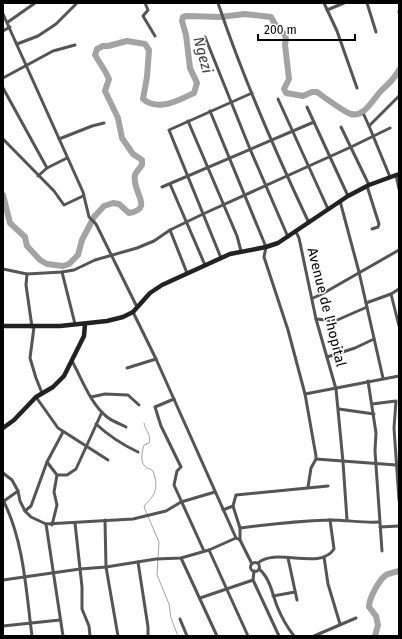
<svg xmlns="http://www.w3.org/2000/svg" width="402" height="639" font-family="'Fira Sans',sans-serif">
<rect width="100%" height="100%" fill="#fff"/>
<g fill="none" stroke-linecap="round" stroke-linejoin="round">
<path stroke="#a3a3a3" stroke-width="1" d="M144,423C145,431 152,435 149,443L144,445C142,452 139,463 147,468C149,469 151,469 153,471C156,479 158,489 152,497C150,501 145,503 144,507L159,542L157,575L169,604L171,618L178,636"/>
<g stroke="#a3a3a3" stroke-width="6">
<path d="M3,195L10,223L25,237L27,246L40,260L47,264L63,266L69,264L78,255L82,240L94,217L104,206L113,203L119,204L129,213C155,209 131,191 135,175C136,172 140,168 142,165V160L133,154L122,138L118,118L105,91L109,79L105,71L95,55L97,49L103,46H108L127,41L145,44L149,50L147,77L143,99C158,112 180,100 194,93L197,83L190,68L186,35L182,21L183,17L187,16L220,17L245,14L271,17L276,26L285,35L286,39L285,45L289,79L284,89L286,93L303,96L312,92H317C324,97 344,112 351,114C364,118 373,99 381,91C389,83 393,81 399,70"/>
<path d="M375,636L378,625L376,616L369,607C369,598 379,580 386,575C390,573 395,572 399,571"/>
</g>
<g stroke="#555" stroke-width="3">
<polyline points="145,3 148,10 143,16 155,36"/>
<path d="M218,3C243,78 275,151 309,223"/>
<polyline points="324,3 337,31 357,88"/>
<polyline points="367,3 376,32"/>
<polyline points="327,10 344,3"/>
<polyline points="399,12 399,11"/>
<polyline points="3,14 83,192 89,217 96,224 137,307"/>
<polyline points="8,22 35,3"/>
<polyline points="3,31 10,27"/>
<polyline points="205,37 250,149 288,237"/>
<polyline points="17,44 38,36 56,24 77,3"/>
<polyline points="3,78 53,51 75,45"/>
<polyline points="3,88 47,168"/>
<polyline points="278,99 328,209"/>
<polyline points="307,107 348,196"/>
<polyline points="210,111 266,247 264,257 288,330 305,394 316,456 316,459 311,468 308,487"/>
<polyline points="364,115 369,126"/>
<polyline points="188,121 237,236 241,251"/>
<polyline points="341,127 369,185"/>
<polyline points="3,139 54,191 64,205 83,196"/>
<polyline points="59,139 92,126 104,123"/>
<polyline points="396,175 399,189"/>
<polyline points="38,176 47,168 67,158"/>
<polyline points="390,177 369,126 399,96"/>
<polyline points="170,184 205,265"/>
<polyline points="367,186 379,224 378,227 372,229"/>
<polyline points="162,187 314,122"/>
<polyline points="340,201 359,272 383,378"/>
<polyline points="170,230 187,273"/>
<polyline points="296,232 299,238 316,319 336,389 343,462 347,520"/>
<polyline points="221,258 169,130 252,93"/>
<polyline points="3,269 27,274 62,272 74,270 95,260 137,248 154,241 170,230 203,214 351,147 390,128"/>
<polyline points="62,272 75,324"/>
<polyline points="27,274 26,285 32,327"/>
<polyline points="391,294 399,326"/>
<polyline points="313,298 322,294 399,250"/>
<polyline points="366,303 391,294 399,289"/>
<polyline points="133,312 156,359 236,538 240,540 252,564"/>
<polyline points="316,319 335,321 367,307"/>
<polyline points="34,327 30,358 36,378 42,393"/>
<polyline points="327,357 355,348 374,339"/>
<path d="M72,361C82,379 90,403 107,417C112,421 120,424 126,427"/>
<polyline points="127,368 156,359"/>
<polyline points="368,381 376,433 375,451 382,551"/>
<polyline points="305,394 399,376"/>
<polyline points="36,397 58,428 108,460"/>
<polyline points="91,397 105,394 128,395 139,405"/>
<polyline points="174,399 155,407 161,426 181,467 177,471 174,485 204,551"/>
<polyline points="372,404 396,401 394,428 399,500"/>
<polyline points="339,409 374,414"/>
<path d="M96,424C109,436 123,445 138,452"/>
<polyline points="316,459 396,465"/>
<polyline points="3,473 12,480 18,491 20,501 25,511 31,517 46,524 133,519 166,511 181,502 215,492"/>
<polyline points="57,475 67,475 76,469 102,412"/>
<path d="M3,500C24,541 26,591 32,636"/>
<polyline points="4,501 18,491"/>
<polyline points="233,506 240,528 240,540"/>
<polyline points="223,510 233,506 236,495 328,486"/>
<polyline points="25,511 31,506 47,462"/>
<polyline points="105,520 106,567 118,636"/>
<polyline points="75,523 82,587 82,609 89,626 90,636"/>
<polyline points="46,524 63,636"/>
<polyline points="52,525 57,505 54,492 57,475 47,462 63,432"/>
<polyline points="380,527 399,526"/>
<path d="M240,528C270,524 300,521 330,520C347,520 363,523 379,522"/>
<polyline points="209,550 248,636"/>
<polyline points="324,557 328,584 340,624"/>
<polyline points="181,558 217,636"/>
<polyline points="288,558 297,600"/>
<polyline points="138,562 148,627 148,636"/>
<circle cx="255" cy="567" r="4.5"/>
<path d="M258,563C276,547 320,571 334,549L330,520"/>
<path d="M259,569C270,578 272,593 277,606C281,616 287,627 294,636"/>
<polyline points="3,580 80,569 106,567 156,559 181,558 209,550 236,538"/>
<polyline points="253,580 279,636"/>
<polyline points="273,596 295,592"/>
<polyline points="200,598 253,580 254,571"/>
<polyline points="180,619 187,636"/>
<polyline points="3,626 60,620"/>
<polyline points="314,636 356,618"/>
</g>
<g stroke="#222" stroke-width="4.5">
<polyline points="3,326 60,326 107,321 123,317 133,312 150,293 162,285 230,254 266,247 278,243 348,196 369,185 399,174"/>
<polyline points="3,428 14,420 36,397 53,387 64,376 84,336 85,324"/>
</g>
</g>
<g text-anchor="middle" stroke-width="3" stroke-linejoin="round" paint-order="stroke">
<g font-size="14" fill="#000" stroke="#fff">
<text transform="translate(327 307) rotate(76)" y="5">Avenue de l'hopital</text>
</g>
<g font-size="15" font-style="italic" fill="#444" stroke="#fff">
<text transform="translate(203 55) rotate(75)" y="5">Ngezi</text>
</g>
</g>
<rect width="402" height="639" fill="none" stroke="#000000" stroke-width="8"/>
<path d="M258 34v6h97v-6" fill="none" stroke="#000000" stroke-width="2"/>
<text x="264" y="34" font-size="12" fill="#000000" stroke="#ffffff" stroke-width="3" paint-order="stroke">200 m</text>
</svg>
